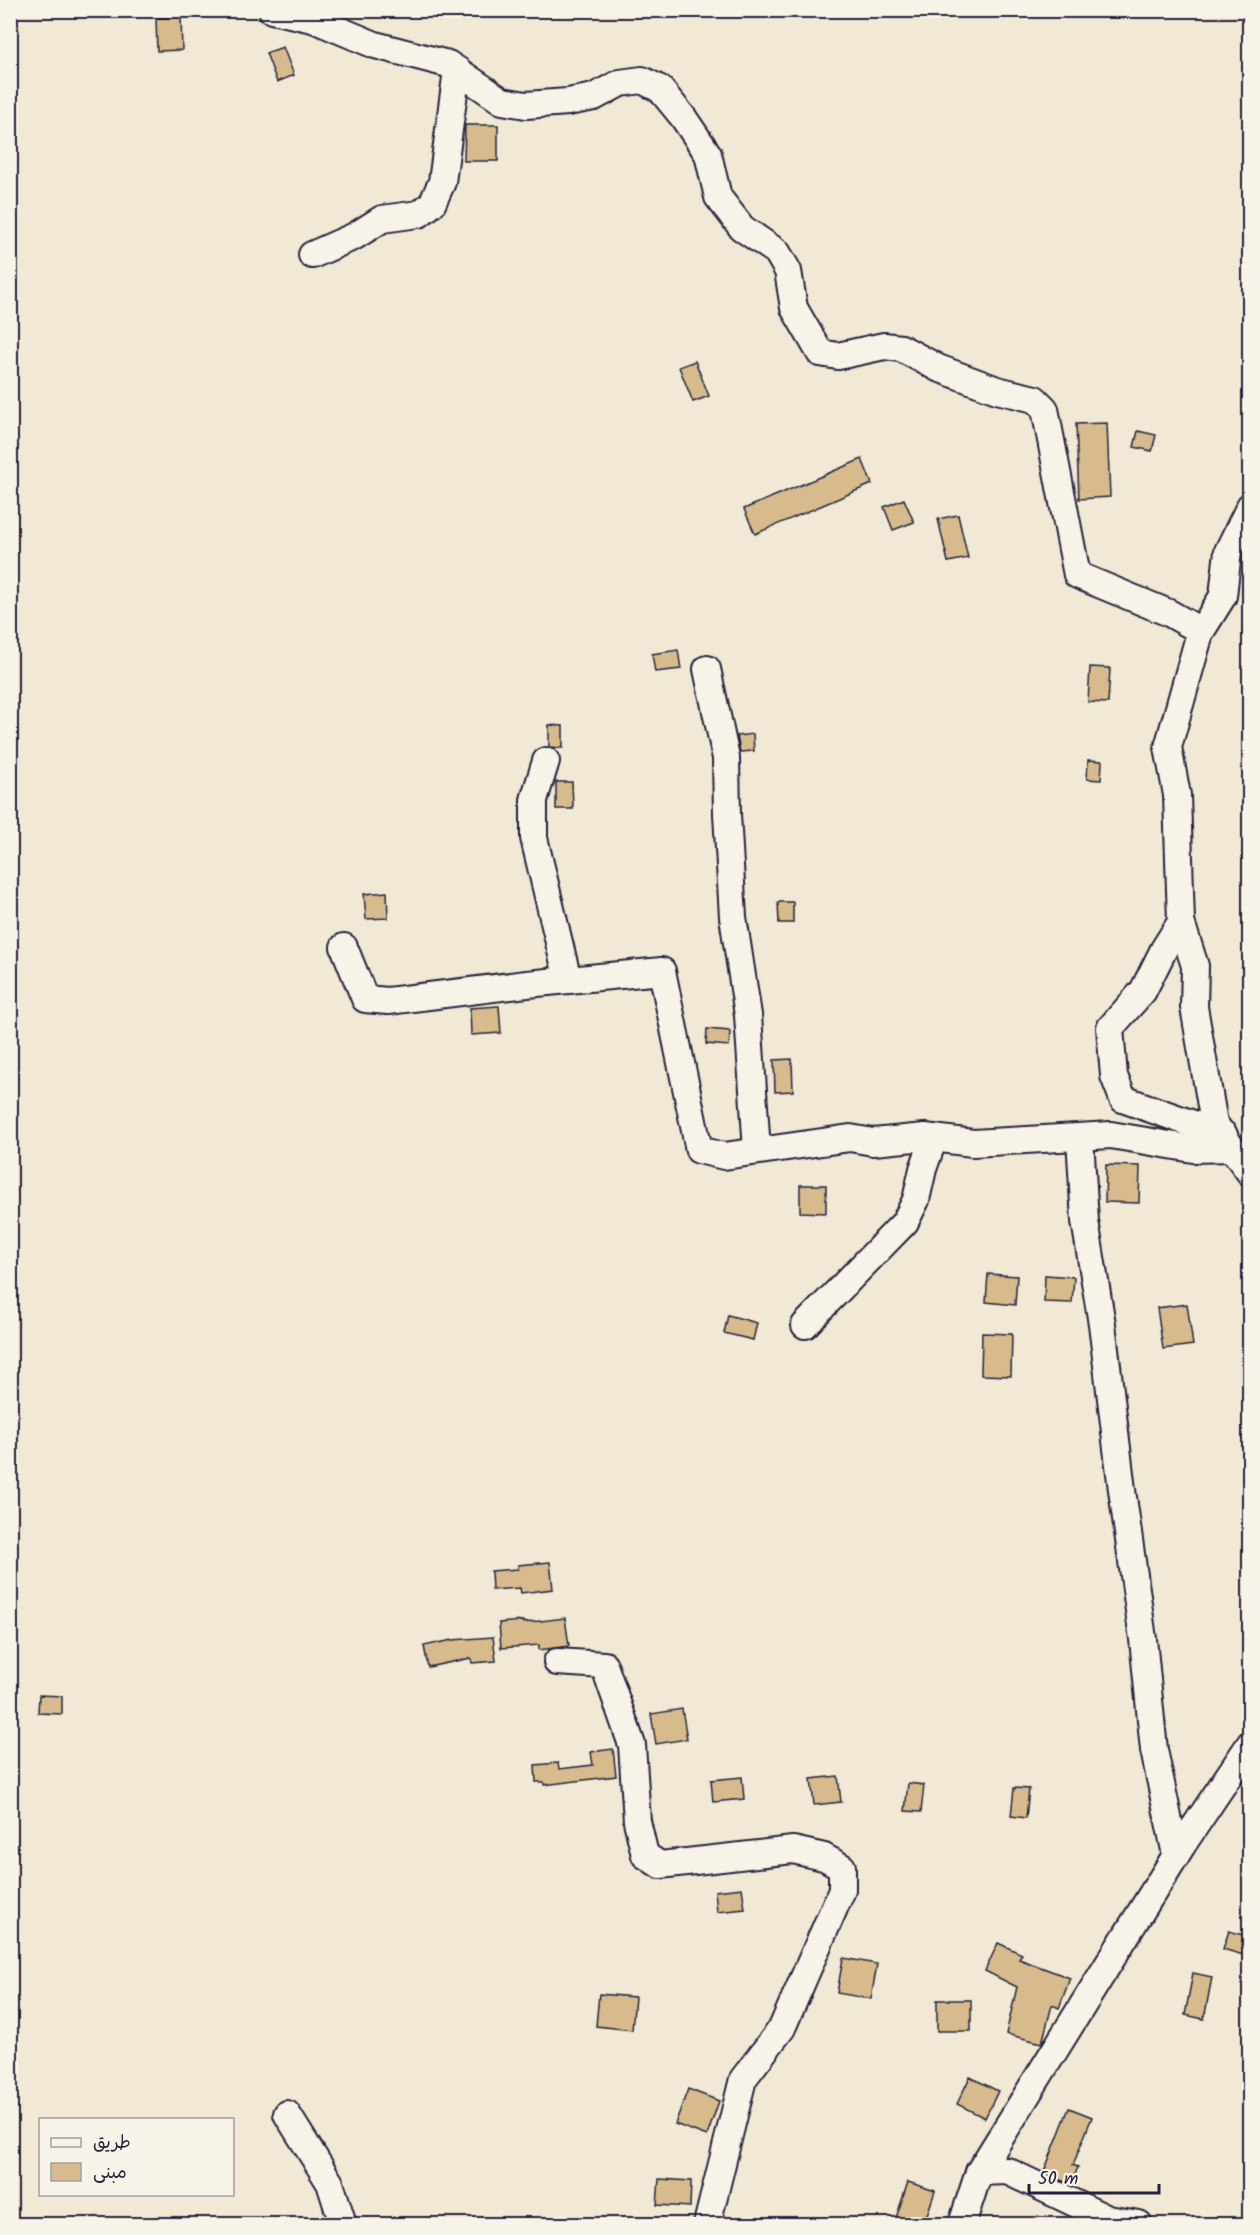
<svg xmlns="http://www.w3.org/2000/svg" width="1260" height="2235" font-family="Kalam,'Playpen Sans Arabic',sans-serif">
<rect width="100%" height="100%" fill="#f1e8d6"/>
<filter id="ink" filterUnits="userSpaceOnUse"><feTurbulence type="fractalNoise" baseFrequency=".0167" numOctaves="2"/><feDisplacementMap in="SourceGraphic" scale="12" xChannelSelector="R" yChannelSelector="G"/><feConvolveMatrix kernelMatrix="1 2 1 2 8 2 1 2 1" color-interpolation-filters="sRGB"/></filter>
<g filter="url(#ink)">
<g fill="#d8bb8d" stroke="#22223b" stroke-width="1.5">
<polygon points="181,17 182,50 157,51 156,18"/>
<polygon points="283,47 294,75 277,82 266,53"/>
<polygon points="465,125 498,125 498,161 464,161"/>
<polygon points="695,361 709,396 693,402 679,367"/>
<polygon points="1107,423 1110,497 1079,499 1076,424"/>
<polygon points="1138,431 1156,435 1152,451 1134,447"/>
<polygon points="862,459 872,484 755,534 744,509"/>
<polygon points="904,499 914,522 893,530 884,507"/>
<polygon points="958,515 968,558 948,562 938,519"/>
<polygon points="678,650 681,669 655,672 652,654"/>
<polygon points="1090,667 1110,668 1108,703 1088,702"/>
<polygon points="549,725 563,726 563,748 549,747"/>
<polygon points="753,734 754,751 740,752 737,736"/>
<polygon points="1088,760 1102,761 1101,780 1087,779"/>
<polygon points="556,782 572,782 573,809 556,809"/>
<polygon points="387,892 388,918 366,919 364,894"/>
<polygon points="778,902 793,902 793,923 779,923"/>
<polygon points="499,1006 501,1033 471,1035 470,1008"/>
<polygon points="707,1029 730,1031 729,1046 706,1044"/>
<polygon points="792,1059 793,1091 775,1092 774,1060"/>
<polygon points="1106,1165 1140,1166 1139,1203 1105,1202"/>
<polygon points="800,1185 826,1185 826,1213 800,1212"/>
<polygon points="988,1274 1017,1276 1015,1305 986,1302"/>
<polygon points="1045,1275 1074,1277 1072,1303 1044,1302"/>
<polygon points="1187,1304 1193,1345 1163,1349 1157,1308"/>
<polygon points="728,1315 757,1323 753,1340 724,1333"/>
<polygon points="982,1333 1012,1334 1011,1376 981,1375"/>
<polygon points="550,1562 553,1589 521,1593 520,1588 492,1590 491,1571 518,1569 518,1565"/>
<polygon points="565,1618 569,1646 539,1650 539,1645 501,1648 499,1623 523,1621 524,1623"/>
<polygon points="493,1637 496,1661 472,1663 471,1658 428,1667 424,1646 452,1640"/>
<polygon points="39,1695 62,1696 62,1714 38,1713"/>
<polygon points="682,1709 687,1739 656,1744 651,1714"/>
<polygon points="613,1749 616,1776 544,1785 544,1782 536,1782 535,1765 558,1763 559,1769 593,1765 591,1752"/>
<polygon points="838,1776 841,1802 814,1805 811,1779"/>
<polygon points="742,1777 744,1799 713,1802 711,1780"/>
<polygon points="908,1783 924,1785 921,1812 905,1811"/>
<polygon points="1014,1788 1029,1789 1026,1818 1011,1816"/>
<polygon points="742,1888 745,1909 717,1912 715,1891"/>
<polygon points="1229,1931 1250,1937 1250,1957 1223,1949"/>
<polygon points="998,1943 1022,1954 1019,1959 1070,1978 1059,2008 1052,2005 1042,2043 1006,2034 1017,1987 985,1971"/>
<polygon points="843,1958 877,1964 871,1999 837,1993"/>
<polygon points="1193,1973 1212,1977 1204,2019 1185,2015"/>
<polygon points="599,1994 635,1997 632,2030 596,2026"/>
<rect x="937" y="2000" width="34" height="31"/>
<polygon points="970,2077 998,2091 985,2118 957,2104"/>
<polygon points="688,2089 719,2101 707,2136 675,2124"/>
<polygon points="1069,2108 1092,2117 1073,2165 1078,2167 1071,2185 1044,2172"/>
<polygon points="659,2179 691,2181 690,2207 657,2205"/>
<polygon points="908,2182 935,2191 924,2224 904,2224 895,2221"/>
</g>
<g fill="none" stroke-linecap="round" stroke-linejoin="round">
<g stroke="#22223b" stroke-width="30">
<g id="minor">
<polyline points="272,10 313,19 375,45 448,64 502,101 526,105 568,102 594,97 620,83 642,80 660,89 683,117 708,154 718,197 742,228 777,252 788,271 794,308 820,353 838,356 884,346 901,348 938,368 997,390 1035,399 1045,409 1077,575 1169,613 1201,631"/>
<polyline points="312,255 355,236 382,219 419,214 432,204 442,182 457,70"/>
<polyline points="1250,506 1228,551 1223,596 1200,633 1168,747 1177,795 1181,922 1195,966 1194,1007 1214,1123 1250,1173"/>
<polyline points="707,669 726,758 727,814 733,917 748,1015 757,1151"/>
<polyline points="546,761 534,800 534,838 568,980"/>
<polyline points="1181,922 1164,949 1143,991 1110,1028 1114,1076 1123,1099 1224,1135"/>
<polyline points="344,947 365,999 388,1001 527,984 662,971 699,1150 724,1156 850,1138 873,1142 925,1137 973,1143 1111,1135 1193,1149 1232,1148"/>
<polyline points="1080,1138 1085,1221 1102,1324 1122,1490 1143,1639 1154,1750 1176,1855"/>
<polyline points="805,1325 905,1222 916,1200 923,1169 934,1138"/>
<polyline points="557,1662 604,1665 632,1745 637,1821 645,1855 660,1865 793,1850 824,1857 842,1867 842,1890 782,2028 743,2079 707,2224"/>
<polyline points="287,2114 330,2183 343,2224"/>
<polyline points="979,2172 1007,2171 1108,2219 1139,2224"/>
<polyline points="962,2224 979,2172 1183,1844 1250,1744"/>
</g>
</g>
<use href="#minor" stroke="#f7f3e8" stroke-width="26"/>
</g>
</g>
<rect width="1260" height="2235" fill="none" stroke="#f7f3e8" stroke-width="36"/>
<rect x="18" y="18" width="1224" height="2199" fill="none" stroke="#22223b" stroke-width="2" filter="url(#ink)"/>
<rect x="39" y="2118" width="195" height="78" fill="#f7f3e8" stroke="#a29fa3" stroke-width="1.5"/>
<rect x="51" y="2138" width="30" height="9" fill="#f7f3e8" stroke="#a29fa3" stroke-width="1.5"/>
<text x="93" y="2148" font-size="18" fill="#22223b">طريق</text>
<rect x="51" y="2163" width="30" height="18" fill="#d8bb8d" stroke="#a29fa3" stroke-width="1.5"/>
<text x="93" y="2178" font-size="18" fill="#22223b">مبنى</text>
<path d="M1029 2184v9h130v-9" fill="none" stroke="#22223b" stroke-width="3"/>
<text x="1038" y="2184" font-size="18" fill="#22223b" stroke="#f7f3e8" stroke-width="4.5" paint-order="stroke">50 m</text>
</svg>
